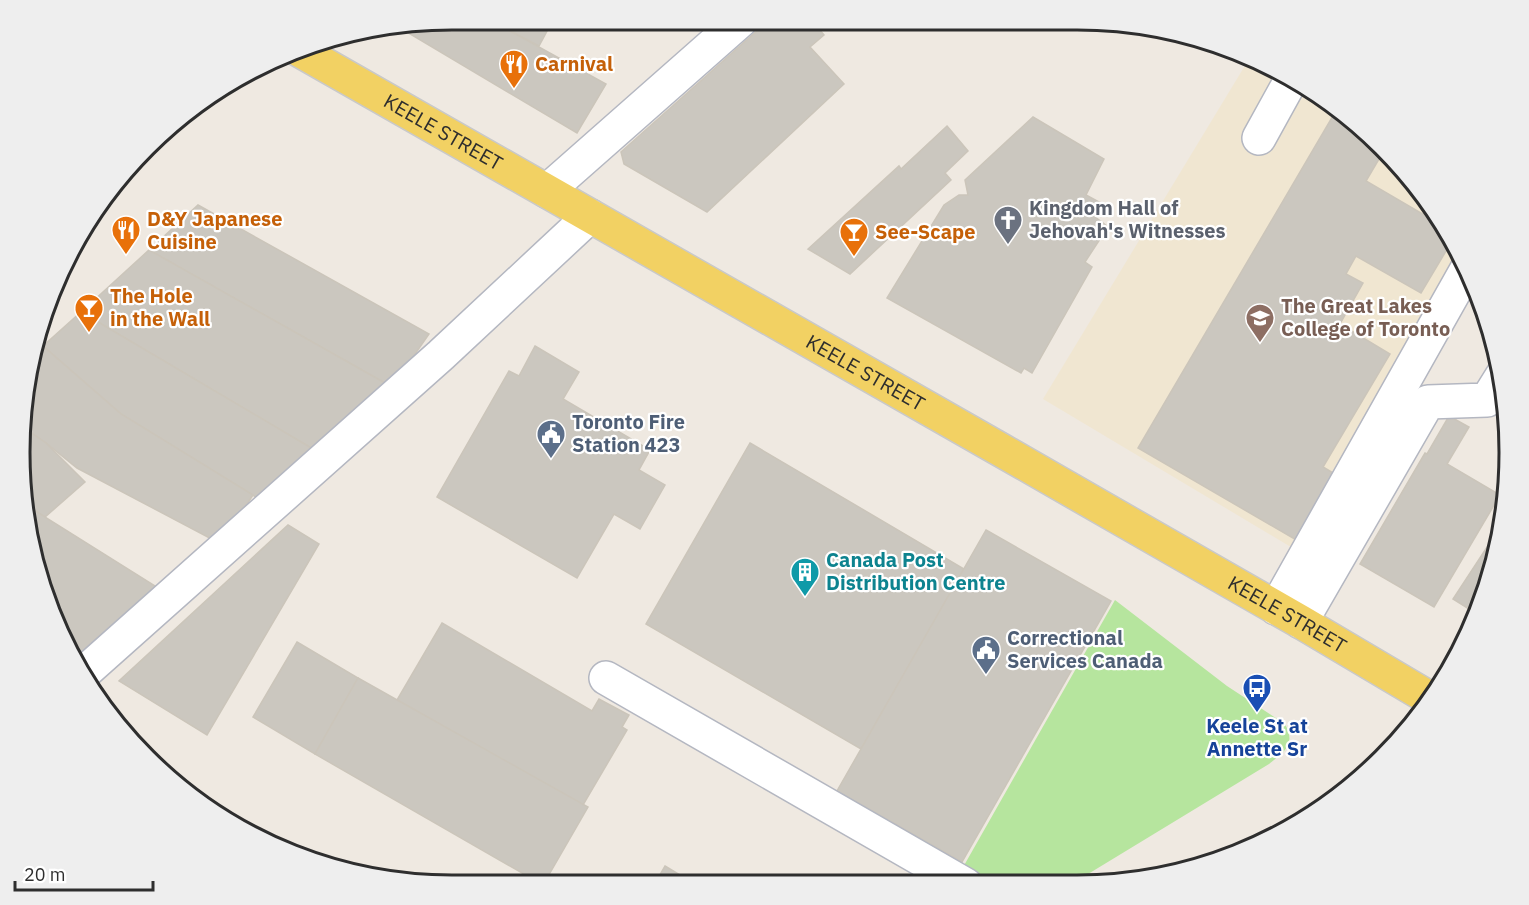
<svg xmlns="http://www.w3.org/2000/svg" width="1529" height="905" font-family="'IBM Plex Sans',sans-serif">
<rect width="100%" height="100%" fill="#efe9e1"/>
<polygon fill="#f0e6d1" points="1249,59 1317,93 1383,147 1437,212 1476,287 1316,562 1043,399"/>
<path fill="#b6e59e" d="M1115,600L1227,686L1285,724C1296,745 1285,751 1269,764L1070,885H989L962,869Z"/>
<g fill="#cbc7bf" stroke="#cbc5ba" stroke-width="1.5">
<polygon points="452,20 490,20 606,84 577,133 400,28"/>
<polygon points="490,20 553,20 539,46"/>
<polygon points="769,20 811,20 824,35 810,47 844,84 707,212 624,164 621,152"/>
<polygon points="1337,109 1385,149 1366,181 1445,227 1452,241 1421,293 1356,256 1346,274 1363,283 1340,324 1390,354 1323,467 1335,474 1298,541 1138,448"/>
<polygon points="1033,117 1104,159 1086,195 1101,203 1094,216 1108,227 1085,262 1092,267 1032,373 1024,368 1021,373 887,298 944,205 959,195 968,195 965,180"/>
<polygon points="947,126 968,151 945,173 951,180 850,274 808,249 899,166 901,169"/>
<polygon points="198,205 429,334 392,387 149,250"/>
<polygon points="149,250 392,387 318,452 81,312"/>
<polygon points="81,312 318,452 259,499 121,414 43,346"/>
<polygon points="43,346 121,414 253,495 221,544 77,468 46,443 24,428 36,353"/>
<polygon points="535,346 579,372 563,399 650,450 639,470 665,485 640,529 614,514 577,578 437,497 509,371 519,376"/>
<polygon points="1449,416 1469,427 1447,464 1500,495 1434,607 1360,564 1425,453 1427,454"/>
<polygon points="24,428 46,443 85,482 45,517 29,507 20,453"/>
<polygon points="750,443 964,569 861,749 646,624"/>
<polygon points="29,507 160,589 81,664 43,592"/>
<polygon points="288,525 319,544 207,735 119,681"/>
<polygon points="986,530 1111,601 962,862 837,791"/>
<polygon points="1489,544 1497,550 1476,619 1471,629 1466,625 1474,612 1453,599"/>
<polygon points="442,623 592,711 599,699 629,715 622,727 627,730 583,805 397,700"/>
<polygon points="297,642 358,678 315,754 253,717"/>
<polygon points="358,678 588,807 543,885 315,754"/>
<polygon points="665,866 690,881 688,885 654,885"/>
</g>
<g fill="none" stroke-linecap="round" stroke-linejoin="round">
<g stroke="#b4b7c1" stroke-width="36">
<g id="minor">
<polyline points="1259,138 1291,80"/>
<polyline points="547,191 741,20"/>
<polyline points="1276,608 1467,269"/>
<polyline points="1301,622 1428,402 1487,400 1502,376"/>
<polyline points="85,672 441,355 590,216"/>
<polyline points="606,678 966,885"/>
</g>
</g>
<g stroke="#c9c9c9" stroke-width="36">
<g id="major">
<path id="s1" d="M299,50L1001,450L1301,622L1431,699"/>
</g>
</g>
<use href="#minor" stroke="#fff" stroke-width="33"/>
<use href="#major" stroke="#f2d163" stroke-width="33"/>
</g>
<defs>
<g id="restaurant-pin" transform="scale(1.5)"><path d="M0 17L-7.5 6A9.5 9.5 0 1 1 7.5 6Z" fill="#e8710a" stroke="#fff"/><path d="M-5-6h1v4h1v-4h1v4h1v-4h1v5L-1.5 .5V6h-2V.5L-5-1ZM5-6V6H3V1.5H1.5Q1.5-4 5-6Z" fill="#fff"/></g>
<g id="church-pin" transform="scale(1.5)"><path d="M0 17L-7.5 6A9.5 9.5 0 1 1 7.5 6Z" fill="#6b7280" stroke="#fff"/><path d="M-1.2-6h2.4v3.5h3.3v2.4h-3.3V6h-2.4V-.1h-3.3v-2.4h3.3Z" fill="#fff"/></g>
<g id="bar-pin" transform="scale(1.5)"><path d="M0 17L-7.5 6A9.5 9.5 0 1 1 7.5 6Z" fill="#e8710a" stroke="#fff"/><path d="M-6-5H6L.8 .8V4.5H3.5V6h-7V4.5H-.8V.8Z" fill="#fff"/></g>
<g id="school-pin" transform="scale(1.5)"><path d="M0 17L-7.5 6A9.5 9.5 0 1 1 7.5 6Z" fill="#8d6e63" stroke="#fff"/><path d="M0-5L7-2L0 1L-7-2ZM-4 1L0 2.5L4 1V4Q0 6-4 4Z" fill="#fff"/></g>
<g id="civic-pin" transform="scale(1.5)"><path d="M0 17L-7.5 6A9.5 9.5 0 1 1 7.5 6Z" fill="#5c6f8a" stroke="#fff"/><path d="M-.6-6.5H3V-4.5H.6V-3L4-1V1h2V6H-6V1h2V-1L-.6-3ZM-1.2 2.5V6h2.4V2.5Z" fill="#fff"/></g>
<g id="building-pin" transform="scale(1.5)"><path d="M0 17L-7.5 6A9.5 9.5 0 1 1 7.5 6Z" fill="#0f9aa8" stroke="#fff"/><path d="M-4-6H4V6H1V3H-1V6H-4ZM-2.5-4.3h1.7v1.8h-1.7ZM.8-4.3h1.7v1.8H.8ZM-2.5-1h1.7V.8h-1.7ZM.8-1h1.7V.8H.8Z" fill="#fff"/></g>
<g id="bus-pin" transform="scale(1.5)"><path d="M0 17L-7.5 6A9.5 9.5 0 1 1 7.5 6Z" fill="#1a4fb4" stroke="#fff"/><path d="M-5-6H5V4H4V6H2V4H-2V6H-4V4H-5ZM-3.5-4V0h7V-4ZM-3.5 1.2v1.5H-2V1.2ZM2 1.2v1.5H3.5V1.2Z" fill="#fff"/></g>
</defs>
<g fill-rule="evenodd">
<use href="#restaurant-pin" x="514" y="64"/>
<use href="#church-pin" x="1008" y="220"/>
<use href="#restaurant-pin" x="126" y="230"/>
<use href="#bar-pin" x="854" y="232"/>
<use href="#bar-pin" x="89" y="308"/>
<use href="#school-pin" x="1260" y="318"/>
<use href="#civic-pin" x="551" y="434"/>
<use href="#building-pin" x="805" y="572"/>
<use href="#civic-pin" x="986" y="650"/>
<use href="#bus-pin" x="1257" y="688"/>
</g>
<g text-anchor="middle" stroke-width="4.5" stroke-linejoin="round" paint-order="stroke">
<g font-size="20" font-weight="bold" fill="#c56008" stroke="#fff" text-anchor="start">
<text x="535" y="71">Carnival</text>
<text x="147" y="226">D&amp;Y Japanese<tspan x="147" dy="23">Cuisine</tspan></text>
<text x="875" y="239">See-Scape</text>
<text x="110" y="303">The Hole<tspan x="110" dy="23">in the Wall</tspan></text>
</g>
<g font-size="20" fill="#2e2e2e" stroke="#fff">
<text dy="7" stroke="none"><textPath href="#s1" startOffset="166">KEELE STREET</textPath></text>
<text dy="7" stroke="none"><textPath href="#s1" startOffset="652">KEELE STREET</textPath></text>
<text dy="7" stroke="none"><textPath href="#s1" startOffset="1138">KEELE STREET</textPath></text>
</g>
<g font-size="20" font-weight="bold" fill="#5b616d" stroke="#fff" text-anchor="start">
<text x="1029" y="215">Kingdom Hall of<tspan x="1029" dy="23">Jehovah's Witnesses</tspan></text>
</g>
<g font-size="20" font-weight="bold" fill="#785e54" stroke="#fff" text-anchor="start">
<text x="1281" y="313">The Great Lakes<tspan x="1281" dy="23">College of Toronto</tspan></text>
</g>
<g font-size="20" font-weight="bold" fill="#4e5e75" stroke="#fff" text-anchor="start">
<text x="572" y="429">Toronto Fire<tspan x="572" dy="23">Station 423</tspan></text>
<text x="1007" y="645">Correctional<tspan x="1007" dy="23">Services Canada</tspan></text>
</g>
<g font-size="20" font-weight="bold" fill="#0d838f" stroke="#fff" text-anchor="start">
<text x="826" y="567">Canada Post<tspan x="826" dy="23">Distribution Centre</tspan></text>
</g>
<g font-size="20" font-weight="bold" fill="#164399" stroke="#fff">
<text x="1257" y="733">Keele St at<tspan x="1257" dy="23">Annette Sr</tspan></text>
</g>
</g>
<path d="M0 0H1529V905H0ZM452 30H1077A422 422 0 0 1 1499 452V453A422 422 0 0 1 1077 875H452A422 422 0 0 1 30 453V452A422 422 0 0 1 452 30Z" fill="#eee" fill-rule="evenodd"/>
<path fill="none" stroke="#2e2e2e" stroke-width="3" d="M452 30H1077A422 422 0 0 1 1499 452V453A422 422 0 0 1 1077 875H452A422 422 0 0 1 30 453V452A422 422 0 0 1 452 30Z"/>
<path d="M15 881v9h138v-9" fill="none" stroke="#2e2e2e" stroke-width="3"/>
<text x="24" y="881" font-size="18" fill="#2e2e2e" stroke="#ffffff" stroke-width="4.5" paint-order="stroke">20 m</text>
</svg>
